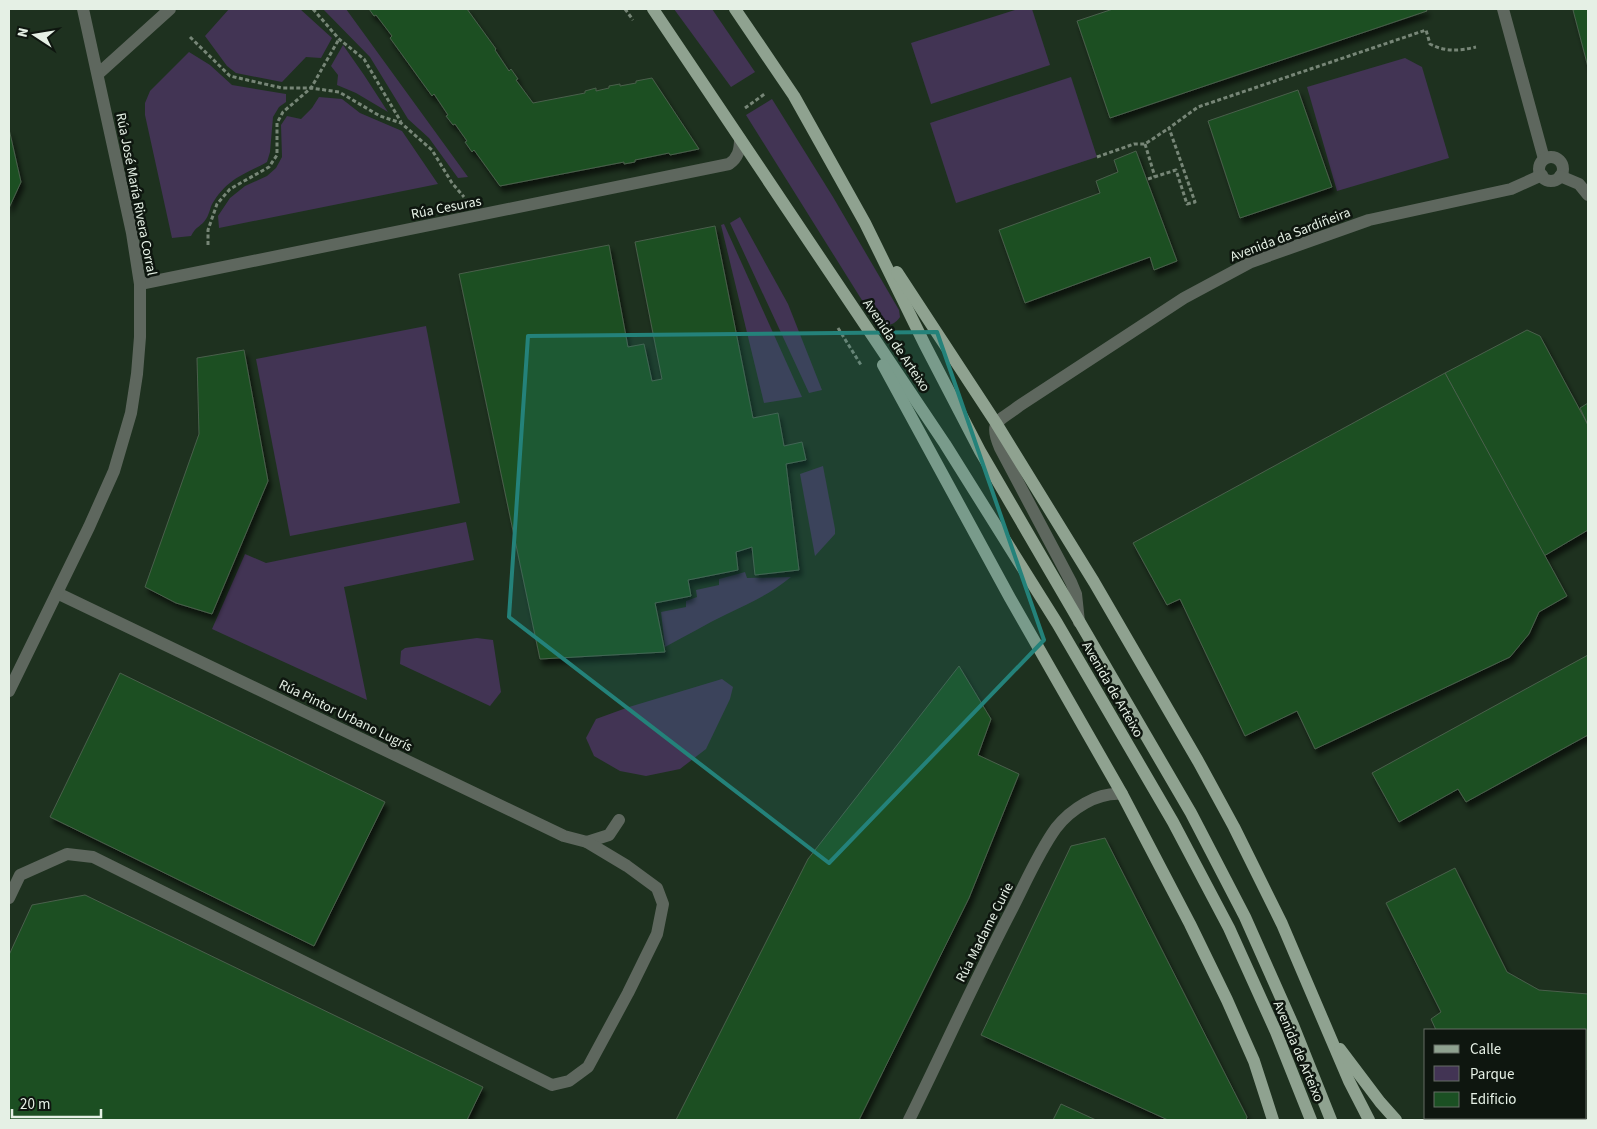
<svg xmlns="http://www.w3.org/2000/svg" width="1597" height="1129" font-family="'Source Sans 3',sans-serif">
<defs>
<filter id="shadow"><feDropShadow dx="3" dy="5.5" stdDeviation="2.5" flood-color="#0009"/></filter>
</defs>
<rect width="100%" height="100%" fill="#1e311f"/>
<g fill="#423454">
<polygon points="229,9 300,9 332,38 321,58 306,57 282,82 236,73 227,66 205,36"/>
<polygon points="323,9 346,9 468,177 458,178 429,138 408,119 370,57"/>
<polygon points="674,9 712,9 755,72 731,87"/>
<polygon points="1018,9 1032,9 1050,65 931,104 911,43"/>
<polygon points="343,45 364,75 388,112 356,93 337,85 338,75 331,66"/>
<path d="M189,52L210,65L232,85L286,94V102L279,107L273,117L270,152L267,162C244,175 230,177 214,201C210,206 210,213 206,219C202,226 196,226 191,236L172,238L145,115V103L150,91Z"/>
<polygon points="1405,58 1422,67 1449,158 1337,191 1307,87"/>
<polygon points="1071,77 1097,157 956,203 930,123"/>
<polygon points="319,97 342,99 360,113 402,131 438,184 219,228 218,216 230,198 245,186 267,176 276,168 282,157 281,125 287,116 301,119 312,108"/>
<path d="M772,99L833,197L899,310L900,317C893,327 884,327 875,321L746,115Z"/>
<polygon points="740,217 788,304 822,390 809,393 730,223"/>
<polygon points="724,224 802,397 764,403 721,225"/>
<polygon points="426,326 460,503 290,536 256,359"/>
<polygon points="823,466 835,529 835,534 815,556 800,474"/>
<polygon points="466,522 474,560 344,587 367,700 212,629 245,554 266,563"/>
<path d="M745,572L747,578L791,577C769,595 751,602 727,614C706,624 686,636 665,647L661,612L686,607V601L697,597L696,590L719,585V579Z"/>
<polygon points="477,638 493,640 501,692 490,706 400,664 401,651 405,648"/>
<polygon points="722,679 733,687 730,699 706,749 680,769 646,776 620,771 594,756 586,738 596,719 629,707"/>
</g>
<g fill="#1b5023" stroke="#4a5f4b" filter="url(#shadow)">
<polygon points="369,9 467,9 496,49 495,50 509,71 511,69 518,79 516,80 533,103 585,93 585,91 596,88 596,91 609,88 609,86 620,84 620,86 636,83 636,81 652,78 699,149 670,155 669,153 635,160 635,162 624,164 624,162 500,186 474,150 472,152 465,142 467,141 455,124 453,125 446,116 448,115 434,94 432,96 390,38 392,36 376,15 374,16"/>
<polygon points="1113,9 1426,9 1427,11 1110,118 1077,21"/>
<polygon points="1577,9 1588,9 1588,67 1573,10"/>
<polygon points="1298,90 1332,187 1240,218 1208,121"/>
<polygon points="9,129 21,182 9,208"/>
<polygon points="1136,151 1177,261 1154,270 1150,257 1025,303 999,230 1100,193 1096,181 1118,172 1114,160"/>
<polygon points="715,226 753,418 778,413 784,446 802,442 806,460 786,464 799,570 755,575 752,547 736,552 738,570 688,580 691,596 655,603 665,652 540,659 459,274 609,245 628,347 644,344 652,381 662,379 635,242"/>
<polygon points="1527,330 1540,336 1588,425 1588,530 1544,556 1445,373"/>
<polygon points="244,350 268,481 212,614 176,603 145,587 199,434 197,358"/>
<polygon points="1445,373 1567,596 1539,612 1529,634 1510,657 1315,749 1297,711 1245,736 1180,599 1167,605 1133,543"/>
<polygon points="1588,403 1588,425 1580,408"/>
<polygon points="1588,655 1588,735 1466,802 1458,789 1399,822 1372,773"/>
<polygon points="959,666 991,719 978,755 1019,774 969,898 859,1120 676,1120 808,859"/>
<polygon points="120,673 385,802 314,946 50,817"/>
<polygon points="1105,838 1247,1117 1246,1120 1168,1120 981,1035 1071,846"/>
<polygon points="1455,868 1507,972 1539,990 1588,994 1588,1070 1586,1069 1586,1030 1436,1030 1431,1019 1441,1012 1386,903"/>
<polygon points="85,895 483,1087 467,1120 9,1120 9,955 32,905"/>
<polygon points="1061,1104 1096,1120 1053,1120"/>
</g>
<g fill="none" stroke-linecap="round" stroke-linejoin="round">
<g stroke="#778677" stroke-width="3" stroke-dasharray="4 2.5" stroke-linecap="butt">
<polyline points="313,9 339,39 364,59 401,122"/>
<polyline points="625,9 633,20"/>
<polyline points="190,37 230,76 282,88 311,88 339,92 380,116 401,123 432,150 452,183 464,197"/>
<polyline points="745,108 766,93"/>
<polyline points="1145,144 1155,177"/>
<polyline points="1097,157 1134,144 1145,144 1169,128"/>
<path d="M1148,179L1176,170L1187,204L1195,202L1169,128L1198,107L1426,30L1430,44C1445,52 1459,51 1476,47"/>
<polyline points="208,245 208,230 217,204 230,189 269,167 277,155 277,123 283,112 311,88 339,39"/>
<polyline points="838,328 861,365"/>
</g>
<g stroke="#5e675e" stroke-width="12">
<polyline points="1503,9 1544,159"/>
<polyline points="98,74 170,9"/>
<circle cx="1551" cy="169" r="12"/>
<polyline points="1560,176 1579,184 1588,195"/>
<path d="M140,284L729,164C738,158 740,150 740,139"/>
<polyline points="57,593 564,836 587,842 609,835 619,820"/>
<path d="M1079,622L1076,594L1071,582L1000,448C988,420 999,422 1019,406L1184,298L1251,262L1369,220L1511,189L1542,175"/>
<polyline points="9,691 89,527 114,471 131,413 137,374 140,337 140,284 132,233 83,9"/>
<polyline points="9,898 20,875 67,854 93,857 552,1085 569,1081 588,1067 628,993 657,934 663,904 657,888 627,866 587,842"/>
<path d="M909,1120C943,1051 975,980 1011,911C1025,884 1038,853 1056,828C1071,809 1097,792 1122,794"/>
</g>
<g stroke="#8fa290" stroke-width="12">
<polyline points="653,9 945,444 1057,623 1173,822 1229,928 1276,1032 1311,1120"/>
<polyline points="735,9 794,96 865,223 925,345 980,451 1191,813 1245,917 1293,1025 1331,1120"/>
<polyline points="897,272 996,423 1094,582 1198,761 1234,827 1282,924 1349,1081 1369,1120"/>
<polyline points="883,365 1010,598 1122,794 1190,924 1227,1000 1254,1061 1273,1120"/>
<polyline points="1340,1049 1380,1102 1396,1120"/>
</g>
</g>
<path fill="#24827a" fill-opacity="0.2" stroke="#24827a" stroke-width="4" stroke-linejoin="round" d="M937,332L1044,640L829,863L509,617L528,336Z"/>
<g text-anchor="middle" stroke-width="5" stroke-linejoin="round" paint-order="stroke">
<g font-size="14" fill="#e5f0e5" stroke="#0e160f">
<text transform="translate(137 194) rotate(79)" y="5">Rúa José María Rivera Corral</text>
<text transform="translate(446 207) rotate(-11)" y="5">Rúa Cesuras</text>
<text transform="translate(1290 234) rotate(-21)" y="5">Avenida da Sardiñeira</text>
<text transform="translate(897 345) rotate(56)" y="5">Avenida de Arteixo</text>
<text transform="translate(1113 689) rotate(60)" y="5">Avenida de Arteixo</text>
<text transform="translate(346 715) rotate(26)" y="5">Rúa Pintor Urbano Lugrís</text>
<text transform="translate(984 932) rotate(-63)" y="5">Rúa Madame Curie</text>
<text transform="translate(1299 1051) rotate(67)" y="5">Avenida de Arteixo</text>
</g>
</g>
<rect width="1597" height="1129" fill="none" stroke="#e5f0e5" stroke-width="20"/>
<rect x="1424" y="1029" width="162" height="90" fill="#0e160f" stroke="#646d65"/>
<rect x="1434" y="1045" width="25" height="8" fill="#8fa290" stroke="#646d65"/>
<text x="1470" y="1054" font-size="15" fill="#e5f0e5">Calle</text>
<rect x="1434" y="1066" width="25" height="15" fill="#423454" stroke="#646d65"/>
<text x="1470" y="1079" font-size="15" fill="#e5f0e5">Parque</text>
<rect x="1434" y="1092" width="25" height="15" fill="#1b5023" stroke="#646d65"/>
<text x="1470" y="1104" font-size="15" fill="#e5f0e5">Edificio</text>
<g transform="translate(35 35) rotate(282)" stroke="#0e160f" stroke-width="4" paint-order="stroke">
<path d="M0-4L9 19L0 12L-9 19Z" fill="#e5f0e5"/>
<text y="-8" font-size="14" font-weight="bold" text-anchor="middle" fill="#e5f0e5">N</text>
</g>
<path d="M12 1109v8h89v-8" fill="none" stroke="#e5f0e5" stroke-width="2.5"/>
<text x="20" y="1109" font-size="15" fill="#e5f0e5" stroke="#0e160f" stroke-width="4" paint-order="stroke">20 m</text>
</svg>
